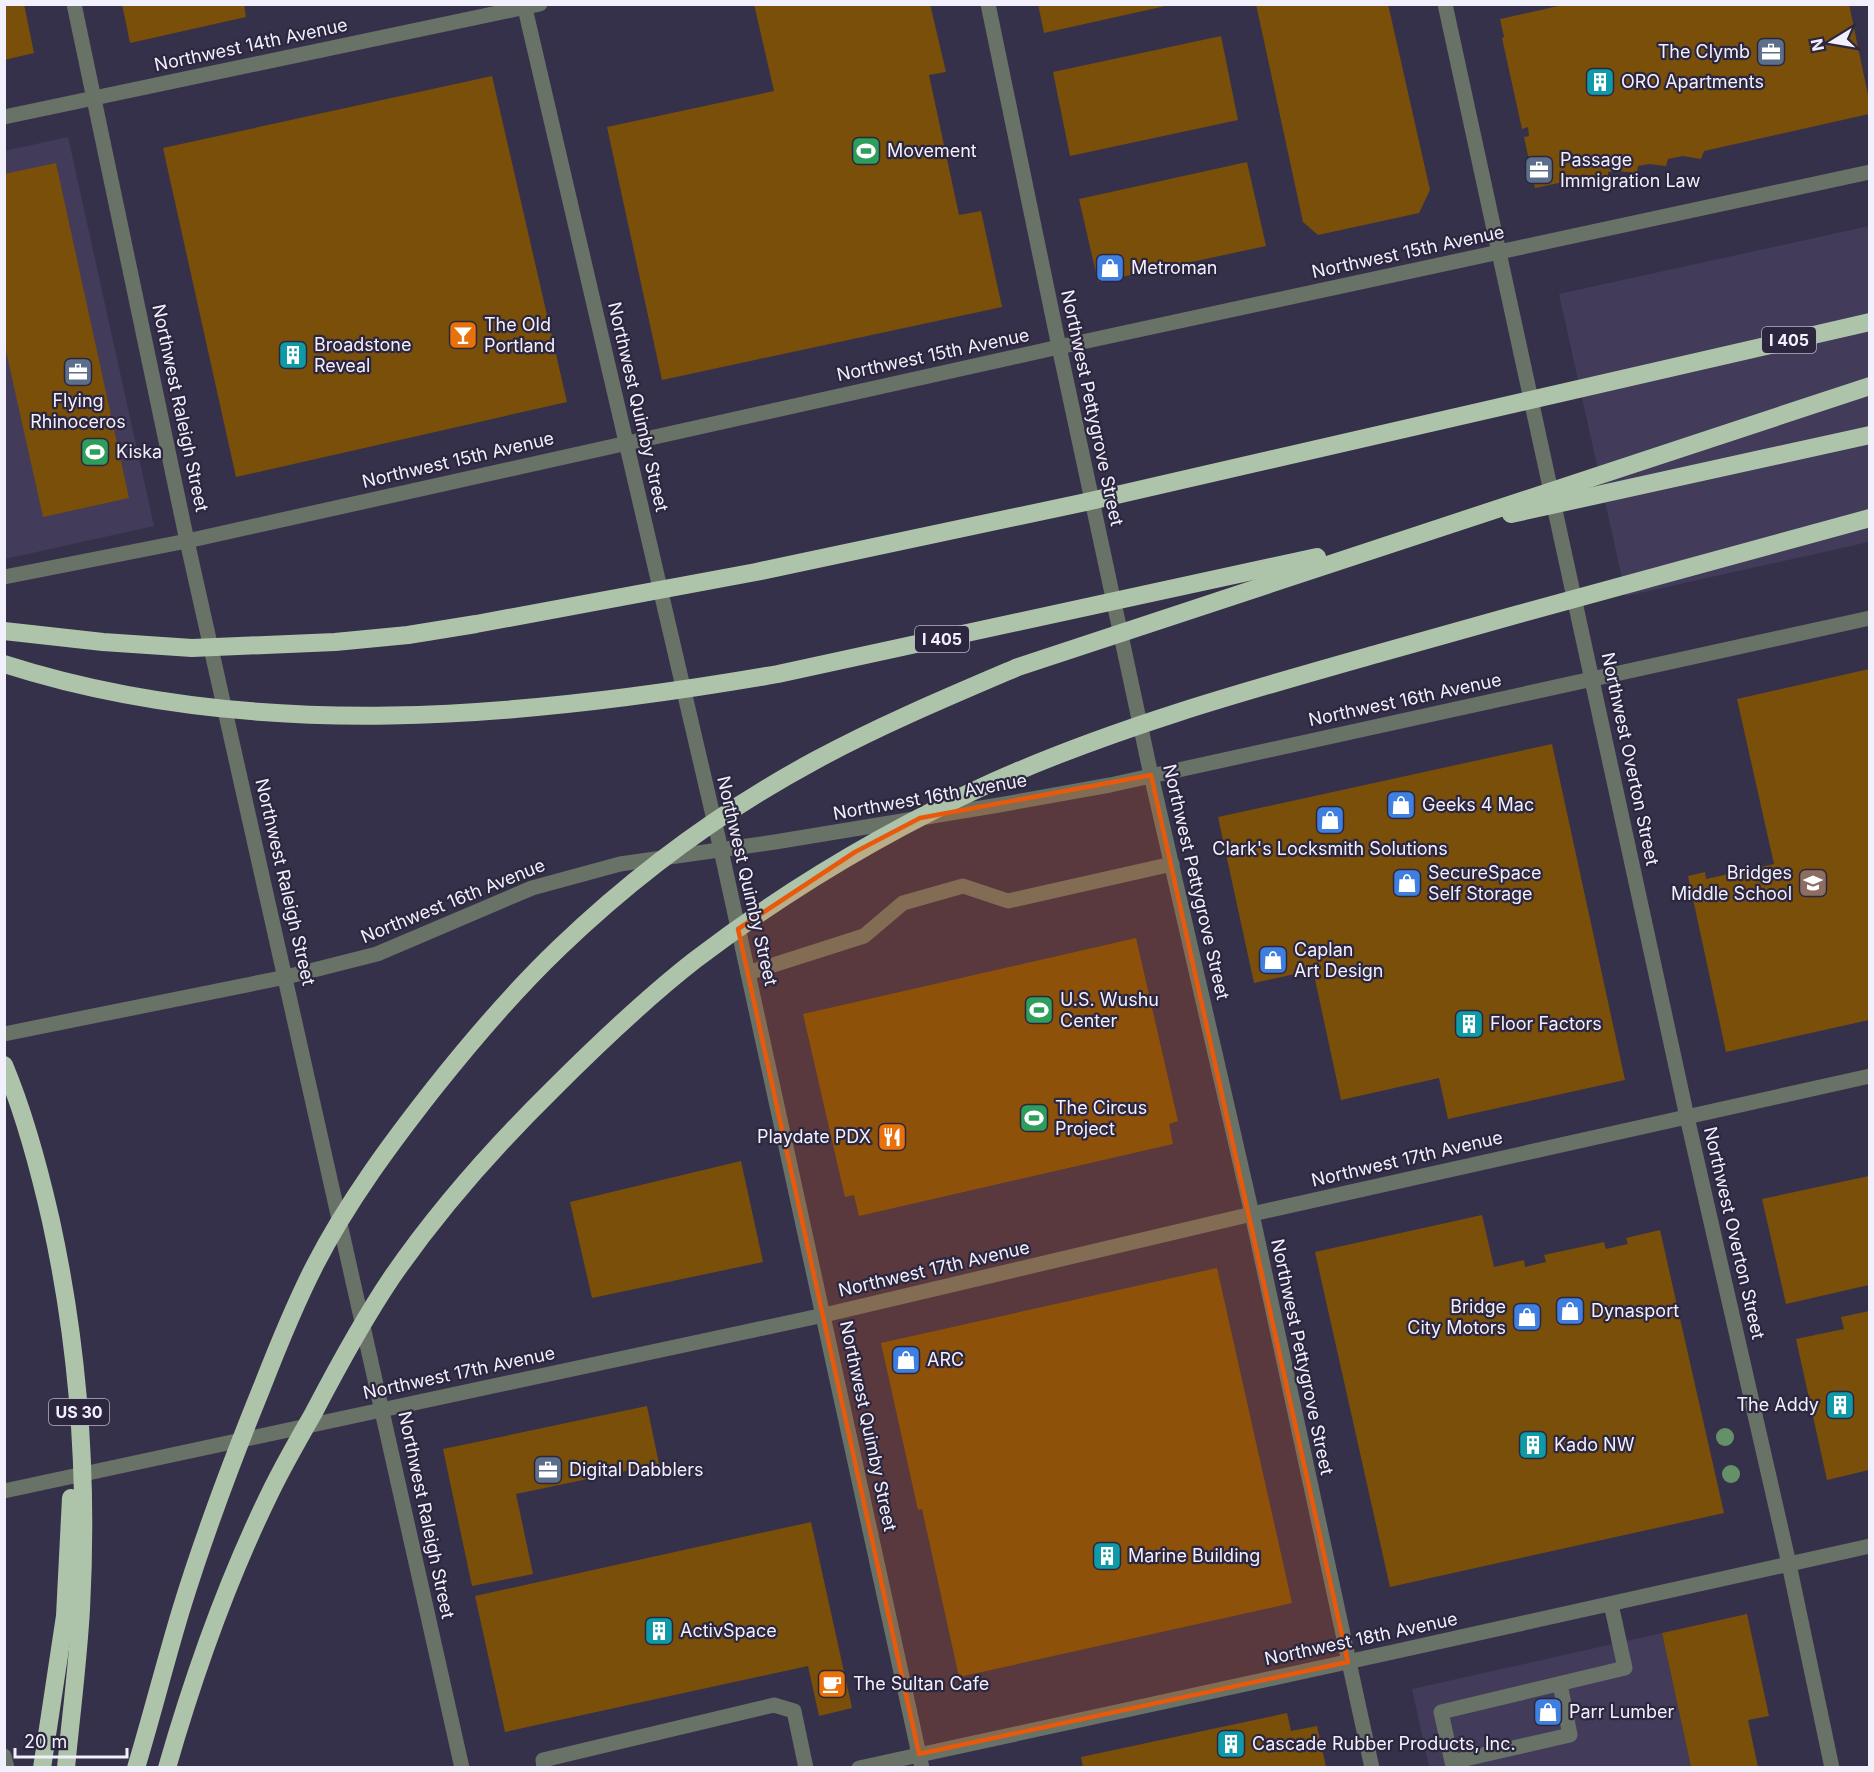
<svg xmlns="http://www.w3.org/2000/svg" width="1874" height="1772" font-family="Inter,sans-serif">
<rect width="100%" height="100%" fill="#36314a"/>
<g fill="#423b59">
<polygon points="68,137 154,526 5,559 4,151"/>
<polygon points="1869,226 1869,542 1626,596 1559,294"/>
<polygon points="1662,1633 1691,1767 1429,1767 1412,1689"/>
</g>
<g fill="#794f09">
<polygon points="4,4 24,4 34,53 4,60"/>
<polygon points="122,4 244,4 246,17 130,43"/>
<polygon points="754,4 930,4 946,72 929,75 959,215 981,211 1002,307 662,380 607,127 774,91"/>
<polygon points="1038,4 1170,4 1170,5 1044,33"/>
<polygon points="1256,4 1388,4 1430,190 1419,213 1318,235 1303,222"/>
<polygon points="1567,4 1849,4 1869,100 1869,114 1704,151 1701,159 1683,156 1668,159 1666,166 1649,164 1638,166 1637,173 1618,171 1608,172 1608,180 1587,177 1535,188 1524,137 1529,136 1528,127 1522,129 1502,38 1504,37 1500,19"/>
<polygon points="1221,36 1238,120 1070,156 1053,72"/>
<polygon points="492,76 567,402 236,477 163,148"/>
<polygon points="1247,162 1266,246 1098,282 1079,199"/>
<polygon points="56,163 129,498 43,517 4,342 4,174"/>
<polygon points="1869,669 1869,1020 1726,1052 1688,876 1705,872 1706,879 1774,864 1737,699"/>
<polygon points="1552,744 1625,1080 1448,1119 1439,1078 1341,1100 1313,970 1254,983 1218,817"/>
<polygon points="1136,938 1178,1121 1169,1124 1173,1144 859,1216 854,1195 845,1197 803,1014"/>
<polygon points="741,1161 763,1262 592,1298 570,1202"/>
<polygon points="1869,1176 1869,1285 1786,1304 1762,1199"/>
<polygon points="1482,1215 1494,1267 1524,1260 1525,1267 1546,1262 1544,1255 1604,1242 1606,1249 1628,1244 1626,1238 1660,1230 1724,1513 1390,1587 1315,1252"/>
<polygon points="1217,1268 1292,1603 959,1677 922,1509 918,1510 881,1343"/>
<polygon points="1869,1311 1869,1470 1827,1480 1796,1339 1844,1329 1841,1317"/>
<polygon points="647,1406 659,1464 516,1494 533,1574 472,1586 443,1449"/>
<polygon points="811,1522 852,1708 819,1716 808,1666 505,1732 475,1596"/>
<polygon points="1747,1614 1769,1716 1748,1720 1758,1767 1691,1767 1662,1633"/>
<polygon points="1287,1713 1291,1731 1317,1726 1326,1767 1083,1767 1081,1757"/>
</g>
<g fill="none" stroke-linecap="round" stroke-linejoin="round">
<g stroke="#697267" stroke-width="15">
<polyline points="74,4 187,541 462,1768"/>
<polyline points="524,4 721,850 922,1768"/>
<polyline points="988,4 1058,342 1151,775 1252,1214 1372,1768"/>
<polyline points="1445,4 1687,1117 1789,1564 1832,1768"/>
<polyline points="4,117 540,4"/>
<polyline points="4,577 187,541 1059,347 1870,172"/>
<polyline points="748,973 864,936 903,903 963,886 1008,901 1172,864"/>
<polyline points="4,1034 286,977 377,954 532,888 620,864 775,842 999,805 1110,785 1870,618"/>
<polyline points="4,1491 824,1315 1252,1214 1870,1076"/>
<polyline points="1560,1684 1570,1735 1452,1762 1441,1712 1625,1668 1611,1604"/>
<polyline points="4,1756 7,1768"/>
<polyline points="544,1768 543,1760 774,1705 794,1711 806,1768"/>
<polyline points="859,1768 1393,1652 1870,1546"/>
</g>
<g stroke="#aec4aa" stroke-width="18">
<polyline points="1511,514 1870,435"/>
<polyline points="4,631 103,642 192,648 335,642 408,635 476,624 756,572 1086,502 1870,322"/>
<path d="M4,664C254,744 525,718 778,674L1317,557"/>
<path d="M4,1065C25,1115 39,1168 51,1221C79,1349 88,1479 81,1609C78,1662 71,1715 66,1768"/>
<polyline points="42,1768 65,1616 71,1498"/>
<path d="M136,1768C152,1715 165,1663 181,1610C204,1535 232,1461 262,1387C278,1346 295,1304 315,1265C348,1201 391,1143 435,1087C474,1038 514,991 559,948C635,875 723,810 816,760C881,725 950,696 1018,667L1870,386"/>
<path d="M167,1768C194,1674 227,1581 270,1493C283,1466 298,1440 313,1414C337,1368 363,1320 392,1277C439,1209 494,1147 553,1089C598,1044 645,999 695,960C788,889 889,829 995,781C1119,726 1249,690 1380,653C1543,607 1706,562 1870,518"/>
</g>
</g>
<g fill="#659169">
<circle cx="1725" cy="1437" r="9"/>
<circle cx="1731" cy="1474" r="9"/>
</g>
<path fill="#e8590c" fill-opacity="0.2" stroke="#e8590c" stroke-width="4.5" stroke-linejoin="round" d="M1151,775L1348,1662L919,1754L738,929L855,852L920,818Z"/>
<defs>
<g id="office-square" transform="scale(1.5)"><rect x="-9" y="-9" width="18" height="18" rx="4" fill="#5c6f8a" stroke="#2c273f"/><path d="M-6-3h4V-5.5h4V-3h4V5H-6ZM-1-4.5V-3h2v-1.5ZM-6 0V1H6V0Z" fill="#fff"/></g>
<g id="building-square" transform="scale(1.5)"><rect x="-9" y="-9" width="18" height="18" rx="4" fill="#0f9aa8" stroke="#2c273f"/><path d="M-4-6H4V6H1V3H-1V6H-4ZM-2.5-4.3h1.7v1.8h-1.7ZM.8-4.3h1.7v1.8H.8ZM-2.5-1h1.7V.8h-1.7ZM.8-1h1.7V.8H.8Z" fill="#fff"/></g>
<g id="stadium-square" transform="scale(1.5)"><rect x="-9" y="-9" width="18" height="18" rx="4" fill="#2e9e5b" stroke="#2c273f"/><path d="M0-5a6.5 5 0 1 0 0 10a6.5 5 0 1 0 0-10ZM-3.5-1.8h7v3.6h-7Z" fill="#fff"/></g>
<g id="shop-square" transform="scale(1.5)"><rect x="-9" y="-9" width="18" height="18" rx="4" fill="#3f7fe0" stroke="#2c273f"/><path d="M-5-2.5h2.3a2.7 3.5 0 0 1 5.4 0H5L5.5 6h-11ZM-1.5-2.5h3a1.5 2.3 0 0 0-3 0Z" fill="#fff"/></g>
<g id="bar-square" transform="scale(1.5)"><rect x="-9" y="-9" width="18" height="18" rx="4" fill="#e8710a" stroke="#2c273f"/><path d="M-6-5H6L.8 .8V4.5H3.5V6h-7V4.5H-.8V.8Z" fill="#fff"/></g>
<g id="school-square" transform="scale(1.5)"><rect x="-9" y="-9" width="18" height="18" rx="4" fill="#8d6e63" stroke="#2c273f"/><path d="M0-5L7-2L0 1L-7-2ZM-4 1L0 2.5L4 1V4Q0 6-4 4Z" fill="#fff"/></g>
<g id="restaurant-square" transform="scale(1.5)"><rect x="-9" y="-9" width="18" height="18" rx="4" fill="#e8710a" stroke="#2c273f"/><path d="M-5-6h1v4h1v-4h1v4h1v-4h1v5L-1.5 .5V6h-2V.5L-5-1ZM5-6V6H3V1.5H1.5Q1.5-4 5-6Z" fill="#fff"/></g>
<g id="cafe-square" transform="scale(1.5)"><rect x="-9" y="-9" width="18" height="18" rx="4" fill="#e8710a" stroke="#2c273f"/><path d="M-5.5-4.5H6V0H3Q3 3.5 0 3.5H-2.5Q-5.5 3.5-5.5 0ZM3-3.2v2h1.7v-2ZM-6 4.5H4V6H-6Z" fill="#fff"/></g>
</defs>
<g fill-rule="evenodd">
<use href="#office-square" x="1771" y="52"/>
<use href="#building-square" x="1600" y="82"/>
<use href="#stadium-square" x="866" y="151"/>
<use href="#office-square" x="1539" y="170"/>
<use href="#shop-square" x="1110" y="268"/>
<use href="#bar-square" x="463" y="335"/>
<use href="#building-square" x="293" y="355"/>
<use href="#office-square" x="78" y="372"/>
<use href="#stadium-square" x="95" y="452"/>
<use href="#shop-square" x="1401" y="805"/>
<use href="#shop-square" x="1330" y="820"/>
<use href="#shop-square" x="1407" y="883"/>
<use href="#school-square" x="1813" y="883"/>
<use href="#shop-square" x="1273" y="960"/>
<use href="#stadium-square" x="1039" y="1010"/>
<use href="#building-square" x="1469" y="1024"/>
<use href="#stadium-square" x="1034" y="1118"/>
<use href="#restaurant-square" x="892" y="1137"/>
<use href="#shop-square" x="1570" y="1311"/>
<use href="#shop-square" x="1527" y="1317"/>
<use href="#shop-square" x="906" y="1360"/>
<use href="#building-square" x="1840" y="1405"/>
<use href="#building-square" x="1533" y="1445"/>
<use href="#office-square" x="548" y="1470"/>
<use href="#building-square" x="1107" y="1556"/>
<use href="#building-square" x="659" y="1631"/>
<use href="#cafe-square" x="832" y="1684"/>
<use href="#shop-square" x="1548" y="1712"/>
<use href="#building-square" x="1231" y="1744"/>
</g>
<g text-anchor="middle" stroke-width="4.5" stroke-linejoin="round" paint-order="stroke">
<g fill="#2c273f" stroke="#b7b4c4" stroke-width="1.5">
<rect x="1762" y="327" width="54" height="26" rx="4.5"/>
<rect x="915" y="626" width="54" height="26" rx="4.5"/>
<rect x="49" y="1399" width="60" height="26" rx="4.5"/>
</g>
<g font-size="16" font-weight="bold" fill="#f2f0fd">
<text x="1789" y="346">I 405</text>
<text x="942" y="645">I 405</text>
<text x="79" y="1418">US 30</text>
</g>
<g font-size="18" fill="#f2f0fd" stroke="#2c273f">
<text transform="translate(251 45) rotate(-12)" y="6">Northwest 14th Avenue</text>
<text transform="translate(1408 252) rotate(-12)" y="6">Northwest 15th Avenue</text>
<text transform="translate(933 355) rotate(-12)" y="6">Northwest 15th Avenue</text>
<text transform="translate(638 407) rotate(77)" y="6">Northwest Quimby Street</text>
<text transform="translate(180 408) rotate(78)" y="6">Northwest Raleigh Street</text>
<text transform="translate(1092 408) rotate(78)" y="6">Northwest Pettygrove Street</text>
<text transform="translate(458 460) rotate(-13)" y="6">Northwest 15th Avenue</text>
<text transform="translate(1405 700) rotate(-12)" y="6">Northwest 16th Avenue</text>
<text transform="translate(1630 759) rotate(78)" y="6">Northwest Overton Street</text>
<text transform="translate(930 797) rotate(-10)" y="6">Northwest 16th Avenue</text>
<text transform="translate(747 881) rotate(77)" y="6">Northwest Quimby Street</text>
<text transform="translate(285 882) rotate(77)" y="6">Northwest Raleigh Street</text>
<text transform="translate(1196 882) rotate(77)" y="6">Northwest Pettygrove Street</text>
<text transform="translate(453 901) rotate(-22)" y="6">Northwest 16th Avenue</text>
<text transform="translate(1407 1159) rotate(-13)" y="6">Northwest 17th Avenue</text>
<text transform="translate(1734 1233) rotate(77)" y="6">Northwest Overton Street</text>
<text transform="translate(934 1269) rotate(-13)" y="6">Northwest 17th Avenue</text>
<text transform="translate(1302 1357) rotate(78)" y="6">Northwest Pettygrove Street</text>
<text transform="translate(459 1373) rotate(-12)" y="6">Northwest 17th Avenue</text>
<text transform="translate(868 1426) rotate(78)" y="6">Northwest Quimby Street</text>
<text transform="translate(426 1515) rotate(78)" y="6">Northwest Raleigh Street</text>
<text transform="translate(1361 1639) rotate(-12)" y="6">Northwest 18th Avenue</text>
</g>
<g font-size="18" fill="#f2f0fd" stroke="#2c273f" text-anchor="start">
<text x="1750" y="58" text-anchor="end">The Clymb</text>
<text x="1621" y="88">ORO Apartments</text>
<text x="887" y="157">Movement</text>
<text x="1560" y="166">Passage<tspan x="1560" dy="21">Immigration Law</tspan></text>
<text x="1131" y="274">Metroman</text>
<text x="484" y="331">The Old<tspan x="484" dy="21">Portland</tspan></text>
<text x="314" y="351">Broadstone<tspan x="314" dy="21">Reveal</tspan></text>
<text x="78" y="407" text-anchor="middle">Flying<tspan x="78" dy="21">Rhinoceros</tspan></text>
<text x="116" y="458">Kiska</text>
<text x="1422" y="811">Geeks 4 Mac</text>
<text x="1330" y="855" text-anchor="middle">Clark's Locksmith Solutions</text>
<text x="1428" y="879">SecureSpace<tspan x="1428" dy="21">Self Storage</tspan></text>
<text x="1792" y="879" text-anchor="end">Bridges<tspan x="1792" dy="21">Middle School</tspan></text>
<text x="1294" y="956">Caplan<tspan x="1294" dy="21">Art Design</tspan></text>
<text x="1060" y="1006">U.S. Wushu<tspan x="1060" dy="21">Center</tspan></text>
<text x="1490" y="1030">Floor Factors</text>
<text x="1055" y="1114">The Circus<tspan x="1055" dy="21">Project</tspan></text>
<text x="871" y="1143" text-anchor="end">Playdate PDX</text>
<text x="1506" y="1313" text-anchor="end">Bridge<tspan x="1506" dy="21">City Motors</tspan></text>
<text x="1591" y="1317">Dynasport</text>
<text x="927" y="1366">ARC</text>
<text x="1819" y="1411" text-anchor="end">The Addy</text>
<text x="1554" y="1451">Kado NW</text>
<text x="569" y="1476">Digital Dabblers</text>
<text x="1128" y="1562">Marine Building</text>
<text x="680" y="1637">ActivSpace</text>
<text x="853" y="1690">The Sultan Cafe</text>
<text x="1569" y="1718">Parr Lumber</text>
<text x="1252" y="1750">Cascade Rubber Products, Inc.</text>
</g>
</g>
<rect width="1874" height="1772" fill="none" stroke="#f2f0fd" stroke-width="12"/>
<g transform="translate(1832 42) rotate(259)" stroke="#2c273f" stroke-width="4.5" paint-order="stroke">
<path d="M0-4.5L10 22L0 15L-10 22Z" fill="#f2f0fd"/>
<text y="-9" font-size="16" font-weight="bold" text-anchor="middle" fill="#f2f0fd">N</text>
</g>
<path d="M15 1748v9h112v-9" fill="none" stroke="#f2f0fd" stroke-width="3"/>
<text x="24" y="1748" font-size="18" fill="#f2f0fd" stroke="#2c273f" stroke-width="4.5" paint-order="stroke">20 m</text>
</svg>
